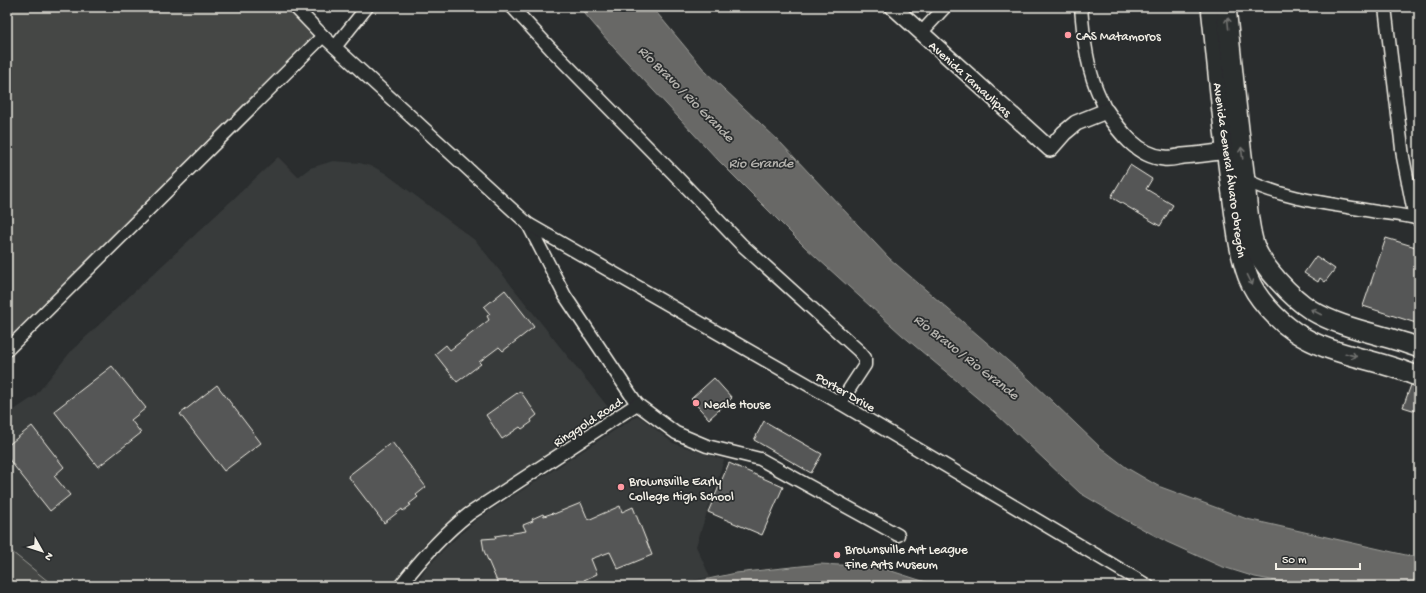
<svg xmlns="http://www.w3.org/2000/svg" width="1426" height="593" font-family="'Gochi Hand',sans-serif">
<rect width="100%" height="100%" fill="#2a2d2e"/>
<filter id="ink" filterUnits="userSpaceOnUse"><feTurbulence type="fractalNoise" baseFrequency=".025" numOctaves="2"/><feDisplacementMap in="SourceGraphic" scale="8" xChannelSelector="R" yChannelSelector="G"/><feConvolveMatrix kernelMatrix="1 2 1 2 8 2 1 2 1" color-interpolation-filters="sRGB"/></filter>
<g filter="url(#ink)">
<g fill="#373a3a">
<polygon points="278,157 298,177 310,168 333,161 360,163 374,167 385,173 476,241 608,407 608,413 607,416 492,491 426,542 392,586 7,586 7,419 14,410 35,396 72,350"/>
<polygon points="638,416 643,419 673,443 724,460 696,546 710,577 664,586 415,586 426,569 442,551 476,520 632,419"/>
</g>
<g fill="#444645" stroke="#9c9c96">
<polygon points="7,7 295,7 323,36 7,352"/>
<polygon points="7,548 54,586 7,586"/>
</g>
<g fill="#676866" stroke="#9f9f9a">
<polygon points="579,7 652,7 706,72 780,142 889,258 1030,380 1101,448 1127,468 1158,486 1247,519 1419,558 1419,586 1303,586 1255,577 1220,566 1167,542 1124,519 1080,493 994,412 902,335 805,247 719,161 615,49"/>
<polygon points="820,564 879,567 938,586 676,586 736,573"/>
</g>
<g fill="#555756" stroke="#f4f1e8">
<polygon points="1130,165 1152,179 1146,189 1173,205 1160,226 1111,197"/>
<polygon points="1386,238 1419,248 1419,275 1415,287 1419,288 1419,324 1363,306"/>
<polygon points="1316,256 1335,269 1325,282 1320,278 1318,282 1304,273"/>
<polygon points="505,290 534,327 503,351 499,347 479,362 481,364 457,382 435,354 446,345 450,350 489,320 487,316 490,314 484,307"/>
<polygon points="112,366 146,408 131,420 141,433 98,467 54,411"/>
<polygon points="714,378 732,398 709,419 691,399"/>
<polygon points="1419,384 1419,412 1403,407 1411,385"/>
<polygon points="217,385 261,443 224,471 180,414"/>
<polygon points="520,391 537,415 531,420 532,422 522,429 520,427 502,439 486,415"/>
<polygon points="764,421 822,454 811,473 754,440"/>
<polygon points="32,426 64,467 54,476 70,495 50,511 7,457 7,446"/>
<polygon points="392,442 426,487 416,495 418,497 409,504 411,505 403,511 402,509 384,523 348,476"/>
<polygon points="729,463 783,487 762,535 708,512"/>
<polygon points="581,503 588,520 620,506 622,512 633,507 652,555 618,569 610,552 591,559 597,574 584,580 585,584 579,586 499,586 484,551 482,539 496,538 495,536 526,531 523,525 533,521 532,519 543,514 544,516 553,513 554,514"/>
</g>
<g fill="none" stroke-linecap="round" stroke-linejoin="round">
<g stroke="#f4f1e8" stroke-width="15">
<g id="minor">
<polyline points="295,7 323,36 528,224 565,296 637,404"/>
<polyline points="512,7 551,49 674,174 741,244 859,351 865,358 865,365 840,403"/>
<path d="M1081,7C1083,33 1086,63 1096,88C1099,96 1103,103 1106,111"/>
<polyline points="1385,7 1403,157 1415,218"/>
<polyline points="921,33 945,7"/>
<polyline points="335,47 367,7"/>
<path d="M1245,180C1287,200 1332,204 1377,212C1391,214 1405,215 1419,219"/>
<polyline points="528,224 840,403 1148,586"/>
<polyline points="7,350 323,36"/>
<path d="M400,586C421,559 442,535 469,514L637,404L676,433L707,446L760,459L898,535"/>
</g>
</g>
<g stroke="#f4f1e8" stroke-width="18">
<path id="tertiary" d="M893,7L1050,149L1064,133L1076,123L1106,111C1119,131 1138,156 1164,158C1170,159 1177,157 1183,156C1197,155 1212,153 1226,151"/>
</g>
<g stroke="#f4f1e8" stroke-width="22">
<g id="primary">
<path d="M1211,7C1218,69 1223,132 1232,194C1236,222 1238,250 1248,277C1256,298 1276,319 1295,332C1330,356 1375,358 1414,375"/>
<path d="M1226,7C1232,62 1237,117 1244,172C1247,196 1247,221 1254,244C1261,266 1292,298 1311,310C1344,330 1384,334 1419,348"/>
</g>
</g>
<use href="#minor" stroke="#2a2d2e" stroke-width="12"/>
<use href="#tertiary" stroke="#2a2d2e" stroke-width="15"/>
<use href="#primary" stroke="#2a2d2e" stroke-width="19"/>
</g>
<defs><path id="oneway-shaft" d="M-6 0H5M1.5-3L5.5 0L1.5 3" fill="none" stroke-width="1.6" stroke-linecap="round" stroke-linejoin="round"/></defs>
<g stroke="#71726f">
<use href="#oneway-shaft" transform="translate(1228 23) rotate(-96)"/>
<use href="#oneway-shaft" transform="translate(1242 153) rotate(-97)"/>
<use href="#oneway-shaft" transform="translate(1250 280) rotate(64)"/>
<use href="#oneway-shaft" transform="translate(1316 312) rotate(-153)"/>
<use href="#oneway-shaft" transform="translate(1351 355) rotate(16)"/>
</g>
</g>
<g fill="#ff9aa2" stroke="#2a2d2e" stroke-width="1.5">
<circle cx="1068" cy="35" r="4"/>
<circle cx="696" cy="403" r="4"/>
<circle cx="621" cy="487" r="4"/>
<circle cx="837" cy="555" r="4"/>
</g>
<g text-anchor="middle" stroke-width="3.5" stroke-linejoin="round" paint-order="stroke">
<g font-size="13" fill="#f4f1e8" stroke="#2a2d2e" text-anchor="start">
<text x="1076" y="40">CAS Matamoros</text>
<text x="704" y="408">Neale House</text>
<text x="629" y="485">Brownsville Early<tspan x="629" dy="15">College High School</tspan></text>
<text x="845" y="553">Brownsville Art League<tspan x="845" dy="15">Fine Arts Museum</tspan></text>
</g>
<g font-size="13" fill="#f4f1e8" stroke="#2a2d2e">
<text transform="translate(971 78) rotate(42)" y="5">Avenida Tamaulipas</text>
<text transform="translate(1231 170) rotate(82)" y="5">Avenida General Álvaro Obregón</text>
<text transform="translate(846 391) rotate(30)" y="5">Porter Drive</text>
<text transform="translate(587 421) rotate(-33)" y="5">Ringgold Road</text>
</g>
<g font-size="14" font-style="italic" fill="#b5b3ae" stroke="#2a2d2e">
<text transform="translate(687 93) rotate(45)" y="5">Río Bravo / Rio Grande</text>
<text x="761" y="167">Rio Grande</text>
<text transform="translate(967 356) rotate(38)" y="5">Río Bravo / Rio Grande</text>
</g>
</g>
<rect width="1426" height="593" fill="none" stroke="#2a2d2e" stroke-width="24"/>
<rect x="12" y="12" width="1402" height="569" fill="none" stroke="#f4f1e8" stroke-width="1.5" filter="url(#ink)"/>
<g transform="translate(42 551) rotate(129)" stroke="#2a2d2e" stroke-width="3" paint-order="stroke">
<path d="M0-3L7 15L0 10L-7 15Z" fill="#f4f1e8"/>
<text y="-6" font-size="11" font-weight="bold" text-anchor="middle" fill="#f4f1e8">N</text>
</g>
<path d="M1276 563v6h84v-6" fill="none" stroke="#f4f1e8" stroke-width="2"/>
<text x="1282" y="563" font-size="12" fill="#f4f1e8" stroke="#2a2d2e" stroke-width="3" paint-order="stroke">50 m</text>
</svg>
